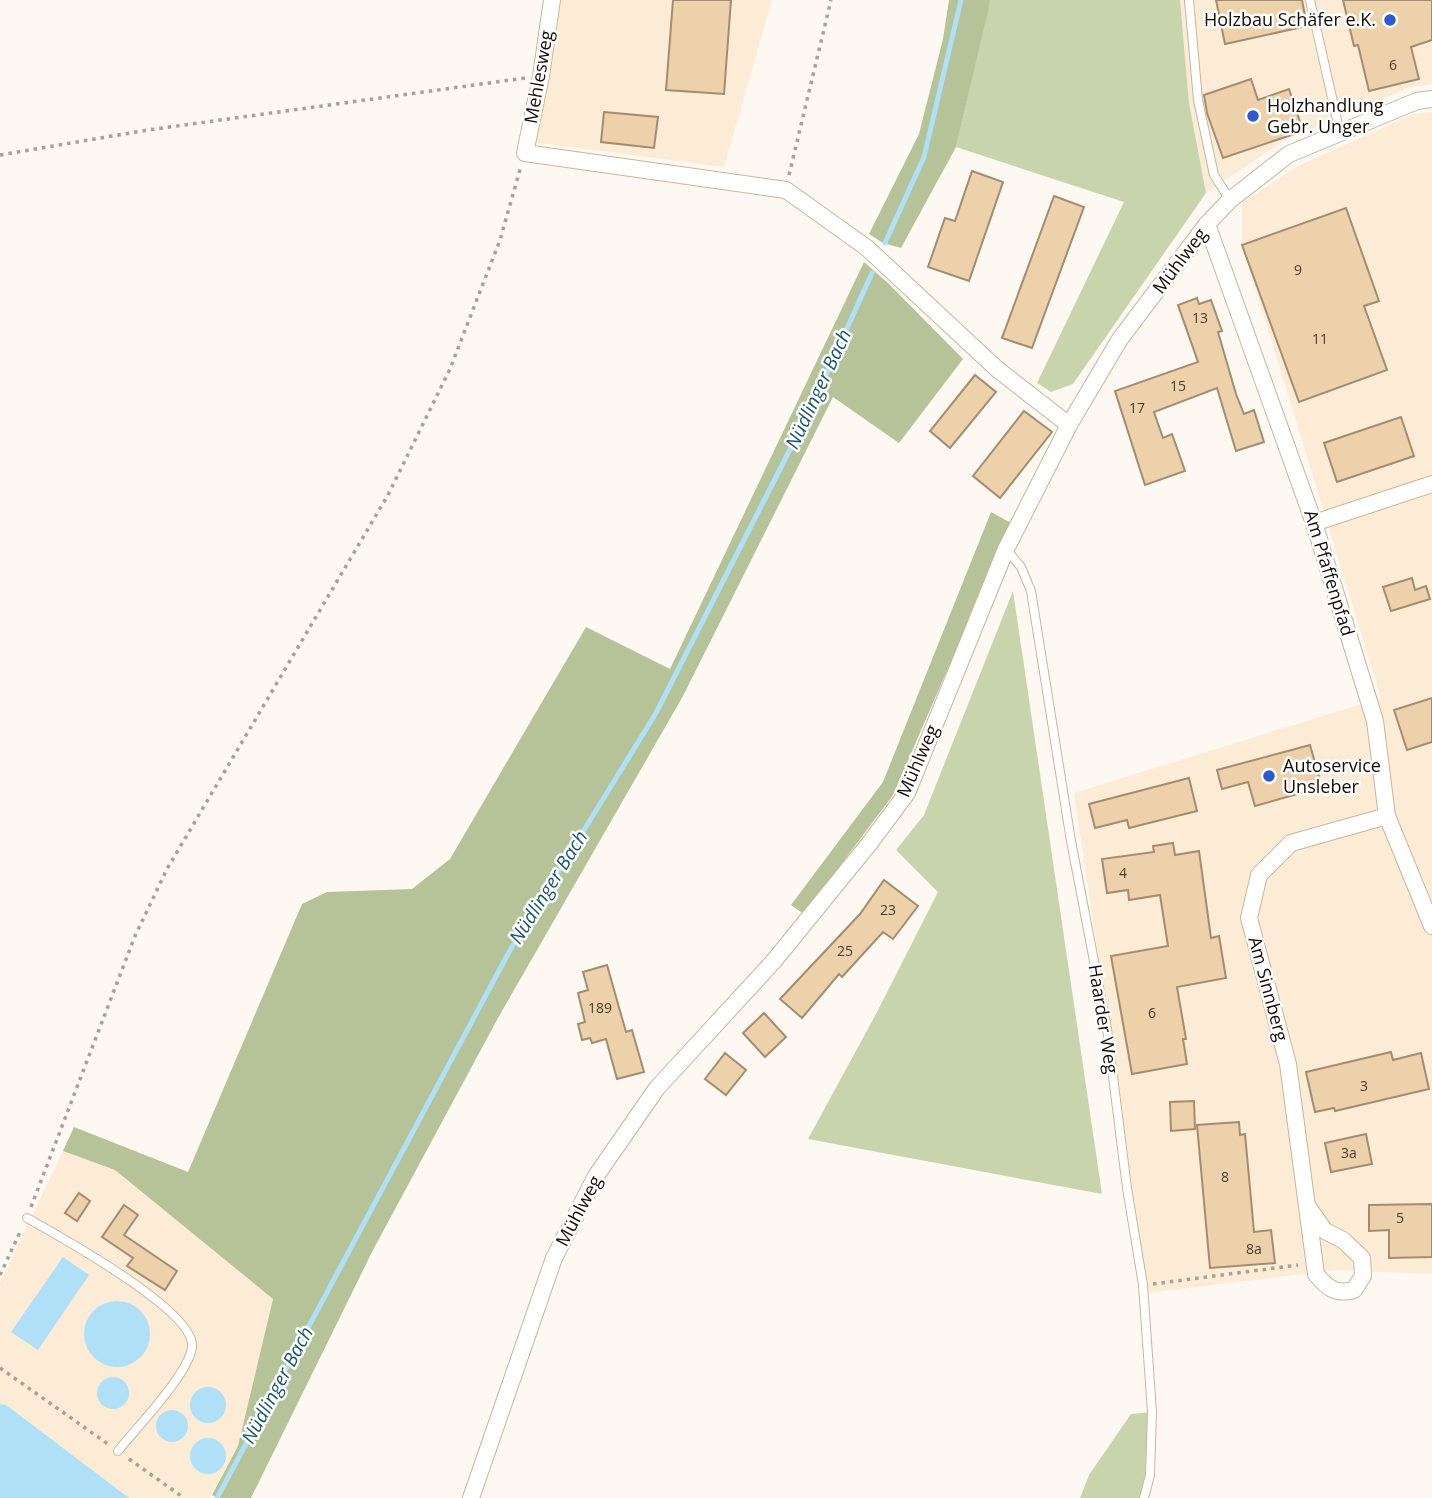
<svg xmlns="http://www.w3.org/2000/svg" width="1432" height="1498" font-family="'Open Sans',sans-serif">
<rect width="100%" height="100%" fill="#fdf8f2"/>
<g fill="#fcecd6">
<polygon points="550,0 772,0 724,167 531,142"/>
<polygon points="1180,0 1432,0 1432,84 1410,87 1282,142 1206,193 1189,103"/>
<polygon points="1432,112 1432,1274 1336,1270 1148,1293 1074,793 1381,698 1242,245 1242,203 1298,166 1414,114"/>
<polygon points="63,1151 115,1170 273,1299 238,1446 209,1498 0,1498 0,1283"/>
</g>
<g fill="#c8d5ac">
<polygon points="990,0 1180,0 1189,103 1206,193 1073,384 1051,392 1037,383 1124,202 956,147"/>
<polygon points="1013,591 1102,1194 808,1139 876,1014 938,892 896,850 924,815"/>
<polygon points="1152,1412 1144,1498 1080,1498 1089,1475 1131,1414"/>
</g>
<g fill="#b6c398">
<polygon points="949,0 990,0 989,7 956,147 901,248 883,243 869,234 919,134 943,39"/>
<polygon points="864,262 889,284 963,359 899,443 833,397 683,696 498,1018 373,1250 251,1498 217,1498 212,1495 238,1446 273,1299 115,1170 63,1151 74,1127 188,1172 302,904 327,892 412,889 450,859 586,627 670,669"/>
<polygon points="991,512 1011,523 893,795 804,914 791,905 883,782"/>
</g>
<g fill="#afe0f8">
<polygon points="63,1257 89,1275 38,1350 11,1332"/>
<circle cx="117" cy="1334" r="33"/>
<circle cx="113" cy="1393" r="16"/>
<circle cx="208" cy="1405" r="18"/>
<polygon points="0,1404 6,1405 129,1498 0,1498"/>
<circle cx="172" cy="1426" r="16"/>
<circle cx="208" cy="1456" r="18"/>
</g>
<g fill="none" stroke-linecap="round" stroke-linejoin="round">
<g stroke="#afe0f8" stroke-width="5">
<polyline points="885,243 924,157 961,0"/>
<polyline points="217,1498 509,952 656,713 810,410 872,273"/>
</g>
</g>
<g fill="#edd1aa" stroke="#a28d72" stroke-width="2">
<polygon points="673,0 731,0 724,94 666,90"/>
<polygon points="1216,0 1302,0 1307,26 1225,44"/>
<polygon points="1343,0 1432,0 1432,40 1411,47 1419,79 1369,91 1358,45 1354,46"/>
<polygon points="1251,79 1258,100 1289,89 1303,131 1223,158 1207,113 1204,95"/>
<polygon points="604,112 658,117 654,148 601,142"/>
<polygon points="972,171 1003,182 969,281 928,267 945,218 955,221"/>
<polygon points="1054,196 1084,207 1032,348 1002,338"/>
<polygon points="1346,208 1379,301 1364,306 1387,370 1299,402 1242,245"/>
<polygon points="1197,298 1199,304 1211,300 1222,331 1218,332 1236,394 1244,414 1254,410 1264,442 1236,451 1217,388 1154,412 1163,438 1172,434 1185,471 1145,485 1115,391 1198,362 1178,305"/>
<polygon points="975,375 996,392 950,448 930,431"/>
<polygon points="1024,411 1052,432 1000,498 973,476"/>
<polygon points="1401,417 1414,456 1337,482 1324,443"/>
<polygon points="1412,578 1415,590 1426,586 1430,599 1391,611 1383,587"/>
<polygon points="1432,698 1432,742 1407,750 1394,710"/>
<polygon points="1310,745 1322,787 1255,806 1248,782 1222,789 1217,770"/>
<polygon points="1189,778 1197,811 1129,828 1127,820 1095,828 1089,804"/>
<polygon points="1173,843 1175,855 1199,851 1211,938 1219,936 1226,978 1177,987 1186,1039 1183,1039 1187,1064 1132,1074 1111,956 1168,946 1160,895 1129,900 1128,890 1107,893 1102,859 1154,852 1153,846"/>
<polygon points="884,880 918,906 893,939 883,932 842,977 839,974 802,1018 780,999 860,914"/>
<polygon points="607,965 626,1032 632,1030 644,1072 617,1079 606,1039 592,1043 590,1038 582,1040 578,1024 585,1022 578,993 588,990 583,972"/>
<polygon points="764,1013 786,1037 765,1057 743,1033"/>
<polygon points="1391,1052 1393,1060 1421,1053 1429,1089 1335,1111 1334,1108 1315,1112 1306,1072"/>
<polygon points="725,1053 746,1070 726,1095 705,1079"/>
<polygon points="1194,1101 1195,1129 1171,1131 1170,1102"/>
<polygon points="1239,1122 1240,1135 1245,1134 1254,1232 1271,1230 1275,1263 1210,1268 1197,1125"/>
<polygon points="1366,1134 1372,1164 1331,1172 1325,1143"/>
<polygon points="79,1193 90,1201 77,1221 65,1213"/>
<polygon points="1432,1204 1432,1257 1389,1258 1389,1230 1369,1231 1369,1205"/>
<polygon points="124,1205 138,1215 124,1235 177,1271 165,1290 127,1266 133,1258 102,1237"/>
</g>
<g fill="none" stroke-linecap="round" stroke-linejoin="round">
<g stroke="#cab599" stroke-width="10">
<g id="lane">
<polyline points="1189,0 1198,100 1214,175 1230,200"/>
<polyline points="1310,0 1340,133"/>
<polyline points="1006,549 1021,567 1031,591 1071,841 1107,1029 1127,1188 1143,1285 1152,1412 1150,1475 1144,1498"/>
<path d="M27,1218C57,1235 196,1311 192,1347C189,1374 136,1428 118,1451"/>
</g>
</g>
<g stroke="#cab599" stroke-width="18">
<g id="street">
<polyline points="552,0 541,76 525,153 786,190 867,248 997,369 1069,425"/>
<polyline points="1207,224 1314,523 1375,721 1387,816 1432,926"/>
<polyline points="1314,523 1432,484"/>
<path d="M1308,1207L1325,1231L1343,1240L1362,1258L1363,1276L1354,1290C1336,1295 1327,1288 1316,1274L1288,1064L1249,918L1259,875L1291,843L1387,816"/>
<polyline points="471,1498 554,1258 596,1176 657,1088 773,962 869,844 907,793 1006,549 1069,425 1120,339 1207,224 1230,200 1289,154 1417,101 1432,99"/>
</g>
</g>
<g stroke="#a6a099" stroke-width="3.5" stroke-dasharray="3.5 5" stroke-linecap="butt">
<polyline points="0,155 148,130 525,78"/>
<polyline points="789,175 831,0"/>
<polyline points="31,1207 135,936 167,869 388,495 450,369 500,240 521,166"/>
<polyline points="0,1275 21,1230"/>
<polyline points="1153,1284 1298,1265"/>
<polyline points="0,1368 108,1444"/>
<polyline points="129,1459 184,1498"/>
</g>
<use href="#lane" stroke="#fff" stroke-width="8"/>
<use href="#street" stroke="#fff" stroke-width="16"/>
</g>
<g fill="#2f5ac9" stroke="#fff" stroke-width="2.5">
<circle cx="1390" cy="20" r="7"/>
<circle cx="1253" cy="116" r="7"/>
<circle cx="1269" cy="776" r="7"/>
</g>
<g text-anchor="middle" stroke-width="5" stroke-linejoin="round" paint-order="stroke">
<g font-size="14" fill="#4a3d2d">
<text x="1393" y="70">6</text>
<text x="1298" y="275">9</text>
<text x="1200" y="323">13</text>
<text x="1320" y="344">11</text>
<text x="1178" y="391">15</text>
<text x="1137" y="413">17</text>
<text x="1123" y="878">4</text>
<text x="888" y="915">23</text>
<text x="845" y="956">25</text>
<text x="600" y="1013">189</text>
<text x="1152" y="1018">6</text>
<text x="1364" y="1091">3</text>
<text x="1349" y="1158">3a</text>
<text x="1225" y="1182">8</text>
<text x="1400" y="1223">5</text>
<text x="1254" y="1254">8a</text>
</g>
<g font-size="18" fill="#130c03" stroke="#fff" text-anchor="start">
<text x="1376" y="26" text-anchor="end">Holzbau Schäfer e.K.</text>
<text x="1267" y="112">Holzhandlung<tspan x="1267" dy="21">Gebr. Unger</tspan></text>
<text x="1283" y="772">Autoservice<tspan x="1283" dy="21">Unsleber</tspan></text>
</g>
<g font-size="18" fill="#130c03" stroke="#fff">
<text transform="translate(539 77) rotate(-80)" y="6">Mehlesweg</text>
<text transform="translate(1180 261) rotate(-53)" y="6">Mühlweg</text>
<text transform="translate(1329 573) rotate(73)" y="6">Am Pfaffenpfad</text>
<text transform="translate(918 761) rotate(-66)" y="6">Mühlweg</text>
<text transform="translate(1268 989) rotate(75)" y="6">Am Sinnberg</text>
<text transform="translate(1103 1019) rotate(81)" y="6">Haarder Weg</text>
<text transform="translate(579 1211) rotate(-62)" y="6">Mühlweg</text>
</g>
<g font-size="19" font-style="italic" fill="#17556d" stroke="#fff">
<text transform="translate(818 389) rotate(-65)" y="7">Nüdlinger Bach</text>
<text transform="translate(548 887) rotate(-58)" y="7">Nüdlinger Bach</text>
<text transform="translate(277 1385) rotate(-62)" y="7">Nüdlinger Bach</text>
</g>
</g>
</svg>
